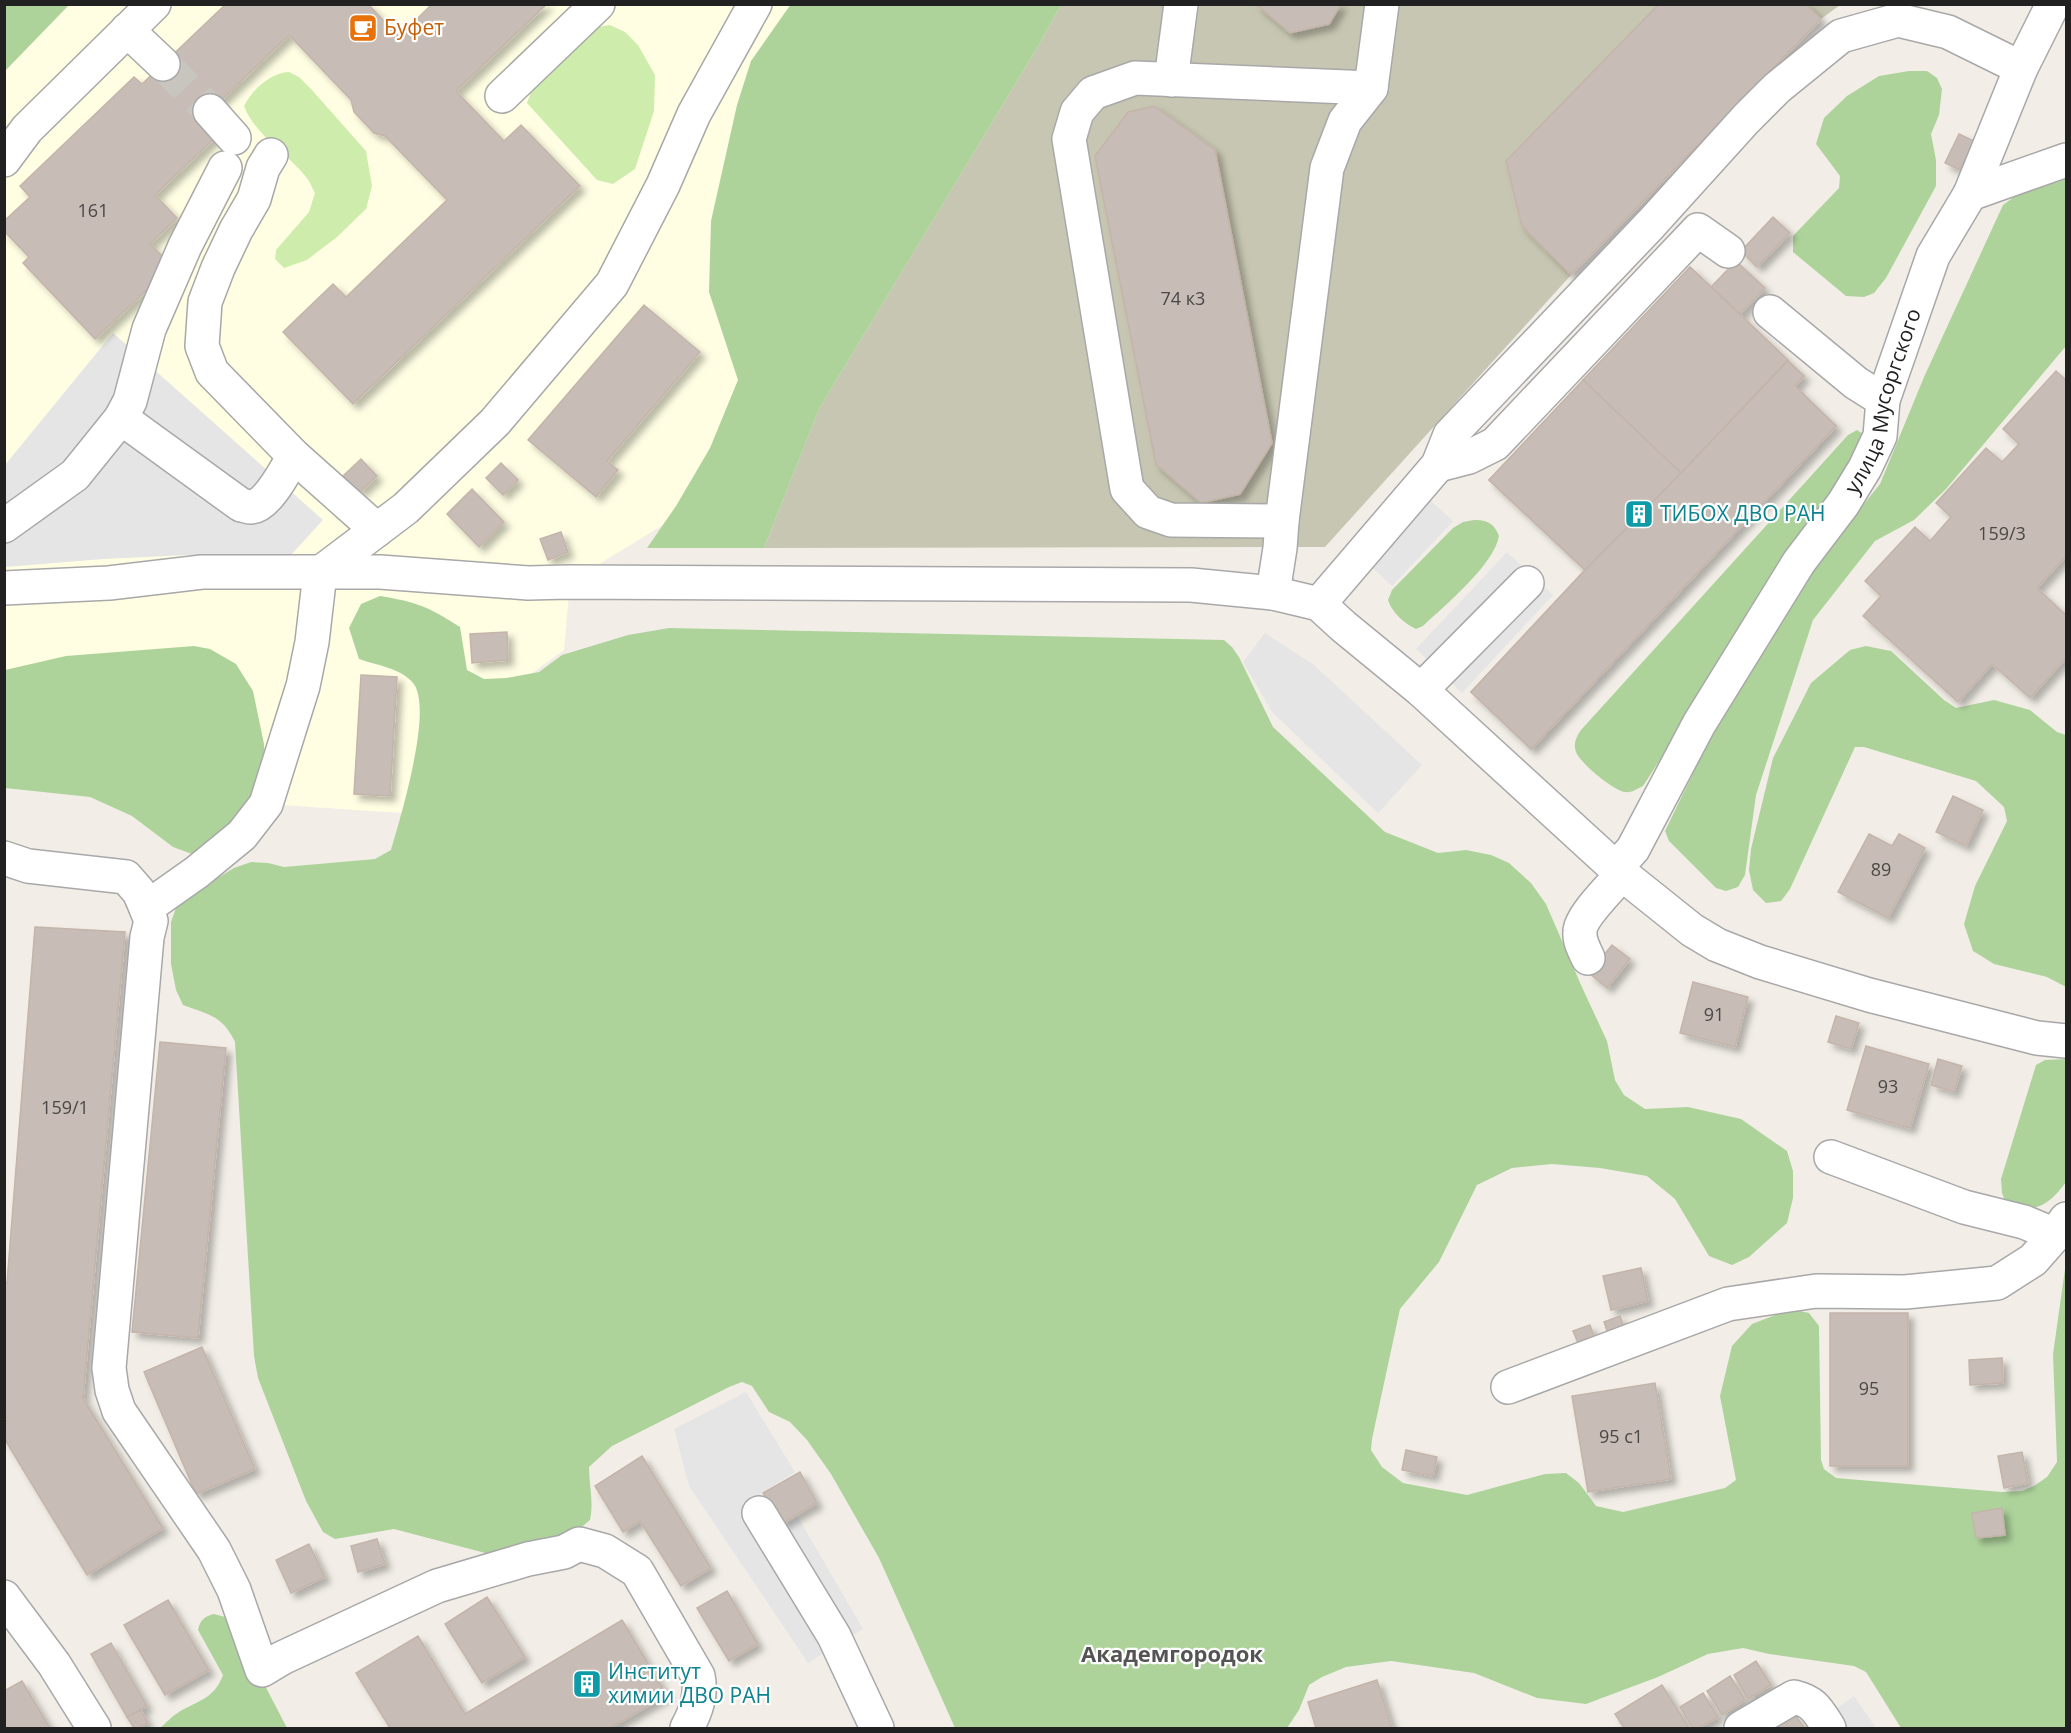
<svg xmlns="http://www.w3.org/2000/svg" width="2071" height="1733" font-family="'Open Sans',sans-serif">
<defs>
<filter id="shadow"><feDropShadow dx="5.5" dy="5.5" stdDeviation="3" flood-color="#0004"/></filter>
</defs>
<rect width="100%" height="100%" fill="#f2eee7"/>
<polygon fill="#fffee3" points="4,5 1007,5 728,485 570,582 564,650 473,716 448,816 266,804 5,761"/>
<polygon fill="#c7c6b2" points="1061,5 1840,5 1821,19 1609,224 1571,275 1325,547 764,548 819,409 1040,43"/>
<g fill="#ceedac">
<polygon points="610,25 625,32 638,45 655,75 654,111 635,169 613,184 597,180 527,103 531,92 598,27"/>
<path d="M289,72L299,77L311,89L366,151L372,186L366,209L337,237L307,260L284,268L275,259L276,250L309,212L315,193C312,188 310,181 306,177C287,153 255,135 244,106C252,90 270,73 289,72Z"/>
</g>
<g fill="#add39b">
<polygon points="5,4 69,5 5,71 4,5"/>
<polygon points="791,4 1061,5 1040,43 819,409 764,548 647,548 676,506 710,448 738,380 709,292 711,221 737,105 751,61"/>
<polygon points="1909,71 1927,71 1937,78 1942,89 1939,115 1931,134 1936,160 1936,186 1886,278 1874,293 1864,297 1846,296 1793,252 1793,236 1839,188 1840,176 1816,144 1824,118 1847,96 1879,76"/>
<polygon points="2066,173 2066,346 1946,489 1914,520 1875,541 1813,620 1756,795 1745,875 1738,887 1726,891 1716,888 1669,841 1665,831 1714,730 1761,648 1838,533 1859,510 1880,484 1924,377 2003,205 2018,194"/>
<path d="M1857,430L1863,434L1850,467L1643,786C1637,789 1632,793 1625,792C1614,791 1580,763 1576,752C1573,744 1576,737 1581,730L1848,435Z"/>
<path d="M1474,520C1487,520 1494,523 1499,536C1494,565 1445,605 1423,626L1416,629C1405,624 1392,613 1388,600L1392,590L1453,528L1463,522Z"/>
<path d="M380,596C417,602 429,607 460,627L467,670L484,679L506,678L539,672L562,655L628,635L669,628L1224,640L1232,647L1239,657L1273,727L1385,832L1438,853L1466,850L1491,855L1509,863L1531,883L1546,904L1581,985L1607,1041L1615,1080L1624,1095L1645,1109L1688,1107L1741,1119L1787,1151L1793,1171V1198L1787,1223L1749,1257L1732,1265L1709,1256L1675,1199L1647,1176L1600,1168L1552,1164L1512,1168L1477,1185L1439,1262L1400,1309L1372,1439L1371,1450L1382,1467L1403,1483L1467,1495L1545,1474L1566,1473L1579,1483L1596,1506L1623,1512L1725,1488L1736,1480L1720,1396L1732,1346L1752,1324L1791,1309L1809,1313L1819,1326L1821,1460L1824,1469L1836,1478L2002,1492L2022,1491L2034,1486L2047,1477L2057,1462L2053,1354L2066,1262V1728H1901L1866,1672L1854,1666L1769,1654L1743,1648L1708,1654L1658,1677L1586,1704L1537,1698L1474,1673L1391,1661L1346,1667L1322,1677L1309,1685L1299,1710L1287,1728H955L879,1558L831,1474L807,1440L790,1422L769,1412L752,1386L742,1382L729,1387L612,1446L589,1467C589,1485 594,1502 590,1520L578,1530L540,1544L489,1554L394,1529L335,1539L323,1532L306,1501L258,1378L254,1356L235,1042C222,1015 209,1015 183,1005L176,990L171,964V922L178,902L234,868L251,862L268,863L284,867L375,859L391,850C400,819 434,708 413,683C401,668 376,665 359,659L349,628L361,604Z"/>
<polygon points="194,646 210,649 236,664 253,691 264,744 265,764 259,790 212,850 192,854 173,847 132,816 90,797 5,788 5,670 66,656"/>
<polygon points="1866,646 1891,651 1944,700 1956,708 1994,700 2030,710 2057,732 2066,735 2066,987 2047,977 1994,964 1973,951 1964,924 1975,886 2007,821 2004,807 1976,781 1864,747 1855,747 1790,889 1781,901 1766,903 1753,890 1749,870 1751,849 1773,758 1811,683 1850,650"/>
<path d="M2066,1059V1182C2058,1193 2045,1209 2028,1208C2021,1208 2012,1203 2005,1201L2002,1193L2001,1179L2036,1065L2045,1060Z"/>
<path d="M214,1614L225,1617L233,1624L287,1728H160C166,1723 172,1716 179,1712C199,1700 214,1699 223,1675L198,1630C200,1620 205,1616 214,1614Z"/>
</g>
<g fill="#e5e5e5">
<polygon points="113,333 323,520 290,556 188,555 104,559 5,567 5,465"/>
<polygon points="1422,493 1453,521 1392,586 1361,557"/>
<polygon points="1507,552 1553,595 1462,693 1416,649"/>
<polygon points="1265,633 1314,665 1422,765 1378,813 1272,712 1243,662"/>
<polygon points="746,1392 795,1472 760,1494 779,1527 798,1517 863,1629 808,1663 689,1486 674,1429"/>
<polygon points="1854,1696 1876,1728 1840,1728 1830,1713"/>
</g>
<g fill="#c7bdb6" stroke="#c4b4a9" stroke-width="1.5" filter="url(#shadow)">
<polygon points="226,4 368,4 399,37 432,4 547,4 456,91 504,141 521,125 580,186 353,404 283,332 333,284 346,297 447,200 385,136 374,133 354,112 351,100 289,35 206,115 222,131 155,195 177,218 150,244 172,266 95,339 23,263 29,257 4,231 4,221 30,197 20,186 134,77 142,84"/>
<polygon points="1256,4 1341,4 1329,24 1290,33"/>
<polygon points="1659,4 1806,4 1821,19 1571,275 1522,226 1506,161"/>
<polygon points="1154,106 1215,150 1272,443 1240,494 1201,503 1156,464 1095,156 1128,112"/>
<polygon points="1959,134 1974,141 1960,170 1945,163"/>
<polygon points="1773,217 1790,233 1757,267 1741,251"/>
<polygon points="1736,261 1765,288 1740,314 1711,287"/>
<polygon points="1690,267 1804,376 1795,386 1836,426 1531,749 1471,692 1585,570 1489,480"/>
<polygon points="1690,267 1788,360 1681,473 1583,380"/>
<polygon points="644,305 700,352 607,461 618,470 596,497 528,440"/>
<polygon points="1788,361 1804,376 1795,386 1836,426 1531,749 1471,692 1585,570 1681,473"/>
<polygon points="2056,371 2066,380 2066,556 2037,588 2066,615 2066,658 2030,698 1992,664 1958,702 1863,616 1881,596 1865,581 1915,527 1930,541 1951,517 1936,503 1986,448 2002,462 2019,444 2003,429"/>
<polygon points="1583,380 1681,473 1585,570 1489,480"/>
<polygon points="361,459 377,476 360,492 343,476"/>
<polygon points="501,463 518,480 503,495 486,478"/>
<polygon points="472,489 504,522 479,547 447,514"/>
<polygon points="561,532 568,552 548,560 540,539"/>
<polygon points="507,632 508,660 472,663 470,634"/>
<polygon points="361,675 397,677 390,796 354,794"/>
<polygon points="1953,796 1983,810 1966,846 1936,832"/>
<polygon points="1869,834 1892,846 1899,834 1925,848 1888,918 1838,892"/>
<polygon points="35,927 125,932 83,1398 163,1528 87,1575 4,1438 4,1422 8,1420 4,1414 4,1283 7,1283"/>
<polygon points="1612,945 1630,959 1607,988 1589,973"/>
<polygon points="1693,982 1748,997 1735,1047 1680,1033"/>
<polygon points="1836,1016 1859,1023 1851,1049 1828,1042"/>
<polygon points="160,1042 226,1048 198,1338 132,1332"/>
<polygon points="1866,1046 1929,1064 1910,1128 1847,1110"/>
<polygon points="1938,1059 1962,1066 1954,1092 1931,1085"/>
<polygon points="1641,1268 1648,1301 1611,1310 1603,1276"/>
<rect x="1830" y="1313" width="78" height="153"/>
<polygon points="1620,1316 1625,1330 1609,1336 1604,1322"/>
<polygon points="1590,1325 1595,1339 1579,1345 1573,1331"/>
<polygon points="202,1347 255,1469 196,1494 144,1372"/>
<polygon points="2002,1358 2003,1383 1970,1385 1969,1360"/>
<polygon points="1655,1383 1671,1479 1588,1492 1572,1396"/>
<polygon points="1406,1450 1437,1457 1433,1476 1402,1470"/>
<polygon points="2022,1452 2028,1483 2004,1488 1998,1456"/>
<polygon points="642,1456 711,1568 681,1586 640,1521 623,1532 595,1486"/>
<polygon points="800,1472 817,1503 781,1524 763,1493"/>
<polygon points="2002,1508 2005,1535 1976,1538 1972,1513"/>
<polygon points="377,1539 385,1564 358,1572 351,1546"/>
<polygon points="309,1544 325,1577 291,1593 276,1560"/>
<polygon points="727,1591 758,1644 729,1661 697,1608"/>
<polygon points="487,1597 525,1657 482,1683 445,1624"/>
<polygon points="168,1600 209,1670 165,1695 124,1625"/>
<polygon points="622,1620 667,1695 610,1728 390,1728 356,1673 418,1636 465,1714"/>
<polygon points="111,1643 147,1706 127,1717 91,1654"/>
<polygon points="1756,1661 1771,1685 1748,1699 1734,1675"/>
<polygon points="1730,1676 1745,1700 1722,1715 1707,1691"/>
<polygon points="1377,1680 1392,1728 1316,1728 1308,1702"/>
<polygon points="22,1681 50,1728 4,1728 4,1691"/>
<polygon points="1662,1685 1689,1728 1624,1728 1615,1714"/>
<polygon points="1703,1693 1718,1717 1699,1728 1693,1728 1680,1707"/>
<polygon points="141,1710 148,1723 139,1728 134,1728 127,1717"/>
<polygon points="1795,1714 1804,1728 1774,1728"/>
</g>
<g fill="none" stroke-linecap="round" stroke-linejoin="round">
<polyline stroke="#c8c5bf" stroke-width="33" stroke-dasharray="33 16" stroke-linecap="butt" points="163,64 210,111"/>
<g stroke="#a8a8a8" stroke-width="36">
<g id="minor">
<polyline points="127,30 163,64"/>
<polyline points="1171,80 1181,4"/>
<polyline points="502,96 598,4"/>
<polyline points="210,111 234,138"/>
<polyline points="271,155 263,168 254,199 236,230 218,268 205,302 202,346 212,372 294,456 377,530"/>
<polyline points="4,160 27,129 154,4"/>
<polyline points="1970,194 2066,160"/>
<polyline points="1770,312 1856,383 1883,400"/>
<path d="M121,418L241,505C244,505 247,507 251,507C267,507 286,469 294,456"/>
<polyline points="1438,465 1469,457 1495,444 1698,230 1728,251"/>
<polyline points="1282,521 1171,520 1148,512 1127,489 1069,139 1077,112 1093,93 1135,78 1371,88"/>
<polyline points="4,526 75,475 121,418 130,401 149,329 185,246 225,168"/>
<polyline points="4,588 109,583 202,572 380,572 528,583 569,582 1191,585 1273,593 1319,604 1343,626 1421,690 1622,874 1692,930 1717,945 1760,962 1869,995 2037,1038 2066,1041"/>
<polyline points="1273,593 1280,548 1282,521 1327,168 1345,121 1371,88 1382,4"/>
<polyline points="1319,604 1438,465 1450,435 1651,224 1746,119 1777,88 1841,36 1898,20 1948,32 2021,68"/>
<polyline points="1421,690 1527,583"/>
<path d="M4,858L28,866L126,877L139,892L146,908L151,921L147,937L109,1368L112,1390L119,1411L214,1550L234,1590L262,1670L282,1658L437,1586L528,1559L564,1552L579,1544L605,1551L637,1571L698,1676C702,1695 696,1711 687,1728"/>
<path id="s1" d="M1616,868L1633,849L1699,724L1799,562L1843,504L1865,468L1880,436L1883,400L1933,256L1970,194L2021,68L2053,4"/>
<polyline points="146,908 197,872 242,835 266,804 303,686 312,642 320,573 406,508 495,422 612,284 663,185 694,114 755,4"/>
<path d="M1588,958C1584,949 1579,941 1580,931C1581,916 1612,886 1622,874"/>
<polyline points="1831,1157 1964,1207 2024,1222 2055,1235 2066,1219"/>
<polyline points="1508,1387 1728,1304 1816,1291 1905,1292 1997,1283 2033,1260 2055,1235"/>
<polyline points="759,1513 834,1636 877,1728"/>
<polyline points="4,1597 54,1664 94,1728"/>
<path d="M1741,1728L1794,1697C1815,1702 1818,1711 1829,1728"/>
</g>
</g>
<use href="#minor" stroke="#fff" stroke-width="33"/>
</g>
<defs>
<g id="cafe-square" transform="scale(1.5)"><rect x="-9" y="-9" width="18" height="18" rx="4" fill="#e8710a" stroke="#fff"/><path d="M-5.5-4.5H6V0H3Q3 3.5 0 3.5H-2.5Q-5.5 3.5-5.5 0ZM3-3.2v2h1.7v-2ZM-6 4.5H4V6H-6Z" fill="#fff"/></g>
<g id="building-square" transform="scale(1.5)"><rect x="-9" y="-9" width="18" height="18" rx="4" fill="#0f9aa8" stroke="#fff"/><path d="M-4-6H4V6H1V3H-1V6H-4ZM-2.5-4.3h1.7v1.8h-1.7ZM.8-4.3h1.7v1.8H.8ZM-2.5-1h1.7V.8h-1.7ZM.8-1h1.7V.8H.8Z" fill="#fff"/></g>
</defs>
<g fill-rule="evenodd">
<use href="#cafe-square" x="363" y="28"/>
<use href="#building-square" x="1639" y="514"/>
<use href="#building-square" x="587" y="1684"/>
</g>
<g text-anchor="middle" stroke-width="4.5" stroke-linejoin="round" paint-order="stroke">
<g font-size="18" fill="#4a4846">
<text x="93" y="217">161</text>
<text x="1183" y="305">74 к3</text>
<text x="2002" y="540">159/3</text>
<text x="1881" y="876">89</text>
<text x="1714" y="1021">91</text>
<text x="1888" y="1093">93</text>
<text x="65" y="1114">159/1</text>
<text x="1869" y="1395">95</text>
<text x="1621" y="1443">95 с1</text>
</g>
<g font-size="21" fill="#c56008" stroke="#fff" text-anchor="start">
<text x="384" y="35">Буфет</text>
</g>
<g font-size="21" fill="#212121" stroke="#fff">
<text dy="7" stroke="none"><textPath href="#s1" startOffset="542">улица Мусоргского</textPath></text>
</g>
<g font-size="21" fill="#0d838f" stroke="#fff" text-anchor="start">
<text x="1660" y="521">ТИБОХ ДВО РАН</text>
<text x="608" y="1679">Институт<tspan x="608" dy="24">химии ДВО РАН</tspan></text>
</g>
<g font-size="22" font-weight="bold" fill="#545454" stroke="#fff">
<text x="1172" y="1662">Академгородок</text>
</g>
</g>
<rect width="2071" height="1733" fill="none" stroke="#212121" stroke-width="12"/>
</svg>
